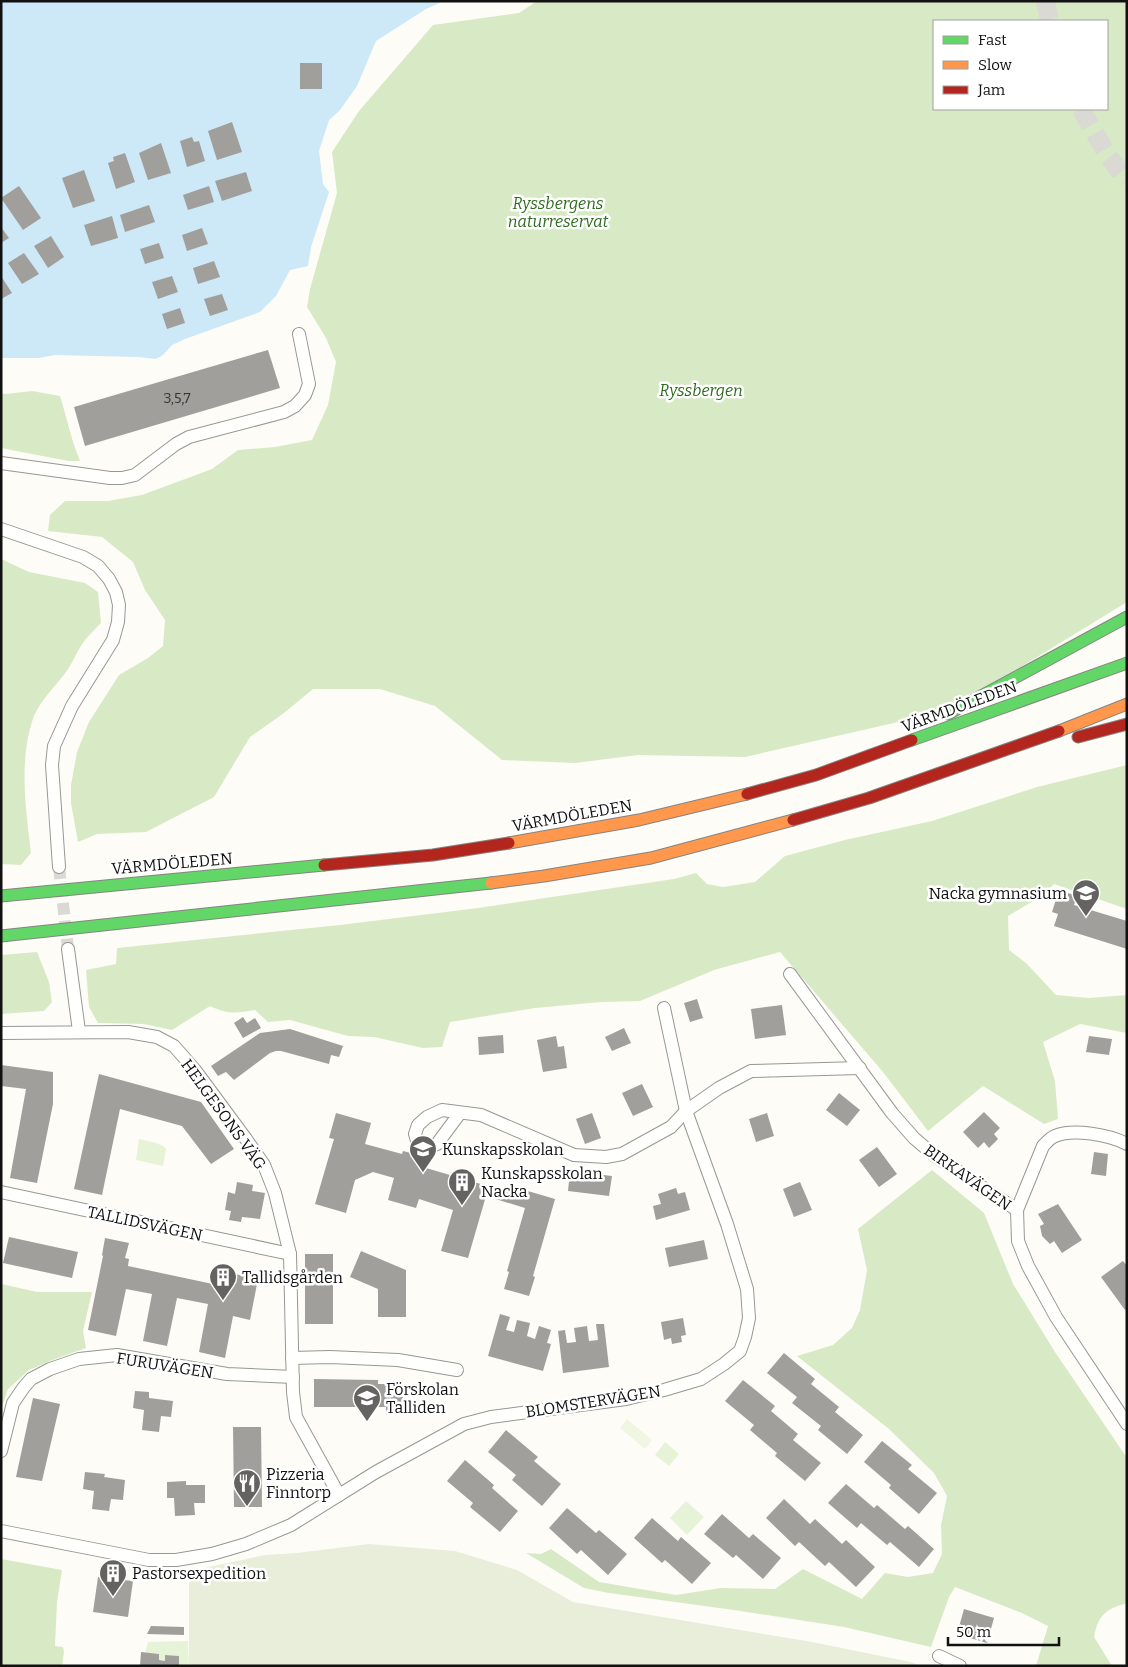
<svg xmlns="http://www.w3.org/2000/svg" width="1128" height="1667" font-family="Bitter,serif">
<rect width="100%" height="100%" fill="#fdfcf7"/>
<g fill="#e7f3d7">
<polygon points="139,1139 156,1143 163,1146 166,1149 163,1166 136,1160"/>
<polygon points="665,1442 679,1454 669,1466 655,1455"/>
<polygon points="686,1501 704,1517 687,1535 670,1518"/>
<polygon points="188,1641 189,1666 179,1666 179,1656 165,1655 165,1661 159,1660 159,1654 145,1653 148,1642"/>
</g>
<g fill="#d8eac5" fill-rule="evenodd">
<path d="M537,1H1127V602L951,710L745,757L638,755L575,763L502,760L435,706L380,689H313L284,713L250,737L214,797L146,832L97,834L78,842L71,803V785L77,752L89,722L119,675L148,658L163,646L165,620L145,590L133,562L102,537L48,531L50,515L65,501H108L142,495L212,469L238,450L275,447L312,440L328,405L336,362L326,338L307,307L310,289L337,193L332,152L359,111L433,25L519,13ZM934,21H1107V109H934Z"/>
<path d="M32,391L60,396C67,418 71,440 80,461H68L1,448V393L5,394Z"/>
<path d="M1,559L29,572L85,583L98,592L101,623C96,628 90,634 85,640C78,649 74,660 68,669C57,685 42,698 34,716C18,760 26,809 31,853L21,865L1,864Z"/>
<path d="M1127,765V909L1054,884L1043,895L1008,916L1009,950L1026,963L1056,995L1089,998L1127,995V1033L1080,1024L1043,1042L1055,1081L1058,1119L1044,1124L983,1086L928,1131L883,1072L780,952L714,970L640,1001L601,1002L535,1008L450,1022L442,1047L423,1048L374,1037L348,1036L290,1020L268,1022L255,1010C235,1013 229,1015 210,1006L172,1030L144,1024L98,1023L89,1007L86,970L116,964L117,948L340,925L478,908L674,879L696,873L707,884L723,887L755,882L785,856L845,840L932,821L1037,787Z"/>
<polygon points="37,952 49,982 52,1002 44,1011 1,1014 1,955"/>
<path d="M932,1170L984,1213L1013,1284L1055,1352L1127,1458V1603C1106,1609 1098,1615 1094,1637L1112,1666H1036L1048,1626L1022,1613L955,1587L949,1597L931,1647L844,1627L734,1610L609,1593L584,1588L526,1553L541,1554L551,1549L599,1582L676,1595L721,1588L775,1589L803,1569L862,1599L885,1573L908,1577L933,1573L942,1554L941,1525L947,1496L934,1473L889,1429L797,1356L833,1345L852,1328L860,1310L867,1270L858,1229Z"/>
<polygon points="1,1284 37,1292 92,1292 83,1331 86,1348 55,1359 29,1370 8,1389 1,1409"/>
<polygon points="1,1559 62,1570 57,1602 55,1646 63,1647 64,1652 62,1666 1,1666"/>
</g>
<polygon fill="#e9eedb" points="369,1544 455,1551 517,1570 573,1602 812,1642 911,1662 921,1666 189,1666 189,1571 265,1555 297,1553"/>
<polygon fill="#f0f6e1" points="627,1419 652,1440 645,1449 620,1428"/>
<polygon fill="#cde8f7" points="1,1 444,1 426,9 376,41 357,86 340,110 329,120 319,151 323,184 329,192 311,247 308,266 290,270 276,296 260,312 185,339 172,345 163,355 156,359 138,357 55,355 39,358 1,358"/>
<g fill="#a19f9c">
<rect x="300" y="63" width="22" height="26"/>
<polygon points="232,122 242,152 217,160 208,131"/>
<polygon points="192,137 194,142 199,141 205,161 187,167 180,141"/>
<polygon points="161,143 171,173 148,180 139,153"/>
<polygon points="125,153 135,182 116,189 108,163 114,161 113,157"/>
<polygon points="84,170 95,201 73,208 62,178"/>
<polygon points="246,172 252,191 222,201 215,181"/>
<polygon points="19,186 41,218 23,230 1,198"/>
<polygon points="209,186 214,202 188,210 183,195"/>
<polygon points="149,205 155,222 125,232 120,215"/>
<polygon points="112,216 118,238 91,246 84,225"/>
<polygon points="1,227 9,238 1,243"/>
<polygon points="202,228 208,244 187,251 182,235"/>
<polygon points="51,236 64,257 48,268 34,246"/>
<polygon points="159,243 164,258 145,264 140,249"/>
<polygon points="24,253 39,274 22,284 8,263"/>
<polygon points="214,261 220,277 198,284 193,268"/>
<polygon points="1,276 12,293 1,299"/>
<polygon points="172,276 178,292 158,299 152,282"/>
<polygon points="222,294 228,310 210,316 204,299"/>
<polygon points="180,308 185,323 167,329 162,314"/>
<polygon points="268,350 280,388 85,446 74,407"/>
<polygon points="1059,890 1077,896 1074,905 1127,921 1127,949 1054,926 1058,914 1052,912"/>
<polygon points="697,999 703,1018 690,1022 684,1003"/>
<polygon points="782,1005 786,1035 755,1039 751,1009"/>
<polygon points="243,1017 247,1023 255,1018 261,1028 243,1038 234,1023"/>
<polygon points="624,1028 631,1043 612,1051 605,1037"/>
<polygon points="290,1029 343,1046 339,1057 331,1055 329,1064 281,1051 276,1051 270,1053 234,1080 226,1072 218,1076 211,1066 260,1033"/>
<polygon points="503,1035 504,1053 479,1055 478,1037"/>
<polygon points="556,1036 558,1047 564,1046 567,1068 543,1072 537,1040"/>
<polygon points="1089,1036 1112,1039 1109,1055 1086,1052"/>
<polygon points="1,1065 53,1072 53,1104 37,1183 10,1178 26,1089 1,1086"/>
<polygon points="99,1074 201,1102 234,1149 211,1164 182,1126 120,1109 102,1195 74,1189"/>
<polygon points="642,1084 653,1107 633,1116 622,1093"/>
<polygon points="839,1093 860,1110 847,1126 826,1110"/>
<polygon points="984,1112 1000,1128 994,1134 998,1139 989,1148 984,1142 978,1148 963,1132"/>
<polygon points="336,1113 371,1123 365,1144 402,1154 403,1151 419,1155 418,1157 428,1160 426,1168 519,1195 521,1189 555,1199 533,1276 535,1277 529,1296 504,1289 509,1272 507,1271 525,1208 486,1196 468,1258 441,1251 453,1210 419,1199 416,1208 388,1200 394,1178 373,1172 355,1180 346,1213 315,1204 334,1139 329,1138"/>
<polygon points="592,1113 601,1138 585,1144 576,1119"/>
<polygon points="767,1113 774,1136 756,1142 749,1119"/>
<polygon points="877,1147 897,1174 879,1187 859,1160"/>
<polygon points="1094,1152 1108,1154 1106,1176 1091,1174"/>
<polygon points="570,1171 612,1176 609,1196 568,1191"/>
<polygon points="237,1182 253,1185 252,1191 265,1193 260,1219 242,1217 241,1222 229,1220 231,1211 225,1210 228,1192 235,1194"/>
<polygon points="800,1182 812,1210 794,1217 783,1189"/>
<polygon points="676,1188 678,1194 685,1192 690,1210 656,1220 653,1206 661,1204 658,1194"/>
<polygon points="1058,1204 1082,1240 1062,1253 1054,1241 1050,1244 1042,1236 1040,1226 1044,1224 1038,1214"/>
<polygon points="9,1237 78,1252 72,1278 3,1263"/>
<polygon points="105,1238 129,1243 125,1258 129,1259 128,1266 227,1287 230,1273 258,1279 250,1320 233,1316 225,1358 199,1352 208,1304 177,1298 167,1346 143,1341 152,1294 126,1289 116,1336 88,1330 103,1256 102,1255"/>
<polygon points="704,1240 708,1259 669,1267 665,1248"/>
<polygon points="361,1251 406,1270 406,1317 378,1317 378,1289 350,1277"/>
<rect x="305" y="1254" width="28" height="70"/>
<polygon points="1123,1261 1127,1266 1127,1309 1125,1310 1101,1277"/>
<polygon points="500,1314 510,1317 506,1330 514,1332 517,1320 530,1323 527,1336 535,1339 539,1326 551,1330 547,1343 551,1344 543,1371 488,1356"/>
<polygon points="683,1318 686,1335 681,1336 682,1342 672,1344 671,1338 664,1340 661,1322"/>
<polygon points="596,1324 604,1324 609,1367 563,1373 558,1331 565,1330 567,1343 576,1342 574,1328 587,1326 589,1341 598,1340"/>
<polygon points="784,1353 815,1379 811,1384 839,1407 835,1412 863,1435 847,1454 818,1430 821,1426 792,1403 797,1397 767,1373"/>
<polygon points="314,1379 378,1380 378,1384 403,1384 403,1415 386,1415 386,1407 314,1407"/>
<polygon points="743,1380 775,1406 771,1411 798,1434 793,1440 821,1463 805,1481 775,1456 777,1453 750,1430 754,1425 725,1401"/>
<polygon points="135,1391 149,1392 149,1398 173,1401 171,1417 161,1416 159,1432 142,1430 144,1410 133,1408"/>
<polygon points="33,1398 60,1404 42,1481 16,1477"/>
<polygon points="233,1427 261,1427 262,1507 234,1507"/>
<polygon points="506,1430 538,1457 534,1461 561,1484 542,1506 512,1480 516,1475 488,1452"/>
<polygon points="882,1441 912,1465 908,1469 937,1493 919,1514 889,1488 891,1485 864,1462"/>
<polygon points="465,1460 494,1485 492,1488 518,1511 500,1532 470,1507 473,1503 447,1481"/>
<polygon points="85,1472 105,1474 104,1477 125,1480 123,1500 111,1499 109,1511 92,1509 94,1491 83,1489"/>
<polygon points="186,1481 186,1485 205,1485 205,1503 194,1503 195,1515 175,1516 174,1498 167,1498 167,1482"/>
<polygon points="846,1484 874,1508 877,1505 905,1529 908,1526 934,1549 919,1567 890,1542 887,1545 861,1523 857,1528 828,1503"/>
<polygon points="784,1499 810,1524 815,1519 842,1544 846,1540 875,1567 856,1587 829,1562 825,1566 799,1542 795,1546 766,1518"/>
<polygon points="567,1508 596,1533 599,1530 627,1554 608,1575 581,1550 577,1554 549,1528"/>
<polygon points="722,1514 749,1538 753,1534 781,1558 763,1579 736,1555 733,1558 704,1534"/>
<polygon points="652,1518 678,1541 681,1537 711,1563 692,1584 665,1560 662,1563 634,1538"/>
<polygon points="98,1577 133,1581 128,1617 93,1612"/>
<polygon points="964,1609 994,1618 987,1643 957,1634"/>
<polygon points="151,1626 184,1627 184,1635 147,1634"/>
<polygon points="141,1652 159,1654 159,1660 165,1661 165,1655 179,1656 179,1666 140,1666"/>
</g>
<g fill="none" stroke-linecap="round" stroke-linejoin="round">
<polyline stroke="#dad9d4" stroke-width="12" stroke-dasharray="12 6" stroke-linecap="butt" points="59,867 68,949"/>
<g stroke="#dad9d4" stroke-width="19" stroke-dasharray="19 9" stroke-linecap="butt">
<polyline points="1045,1 1050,21"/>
<polyline points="1081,109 1108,156 1127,180"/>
</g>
<g stroke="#979795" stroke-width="14">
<g id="street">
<polyline points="1,463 110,478 122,478 135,475 176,444 189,437 284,412 295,406 305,395 309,384 299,334"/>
<polyline points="1,529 83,557 98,566 109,579 116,592 119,605 118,622 113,640 72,706 54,746 52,765 59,867"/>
<polyline points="68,949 79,1031"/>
<polyline points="790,974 892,1113 914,1138 935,1156 1017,1210"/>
<polyline points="1,1033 128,1032 157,1037 174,1046 195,1070 246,1139 264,1165 275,1193 290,1254 293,1392 296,1417 339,1495"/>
<polyline points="460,1113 437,1144 427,1148 418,1144 415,1134 418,1125 427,1117 442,1110 481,1115 574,1155 606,1157 622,1154 671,1127 686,1111 719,1088 751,1071 860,1068"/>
<path d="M1127,1144C1110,1135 1073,1128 1055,1136C1050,1138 1047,1142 1043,1146L1017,1210L1018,1241L1028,1266L1056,1317L1127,1424"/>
<polyline points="1,1192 290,1254"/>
<polyline points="292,1358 330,1357 398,1360 457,1370"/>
<polyline points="1,1451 13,1403 24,1387 31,1379 50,1369 79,1359 117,1355 227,1374 293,1377"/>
<polyline points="1,1531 149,1560 176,1560 212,1554 246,1544 291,1525 376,1472 464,1424 491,1417 626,1399 664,1390 701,1379 724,1364 740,1351 745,1337 749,1318 747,1289 727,1224 686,1111 664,1008"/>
<polyline points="939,1656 960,1666"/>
</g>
</g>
<g stroke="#858482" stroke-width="13">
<g id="fast">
<polyline points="948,714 1127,617"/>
<polyline points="912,740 1127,663"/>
<polyline points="1,896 324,865"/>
<polyline points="1,936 491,883"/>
</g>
</g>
<g stroke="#858482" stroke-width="13">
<g id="slow">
<polyline points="1059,731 1127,704"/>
<polyline points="509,843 639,820 747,794"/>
<polyline points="491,883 544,876 651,858 793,820"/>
</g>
</g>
<g stroke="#858482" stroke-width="13">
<g id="jam">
<polyline points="1078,737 1127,724"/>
<polyline points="747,794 816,775 912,740"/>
<polyline points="793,820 869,798 1059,731"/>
<polyline points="324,865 433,855 509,843"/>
</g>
</g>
<use href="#street" stroke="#fffffe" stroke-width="12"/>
<use href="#fast" stroke="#63d668" stroke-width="11"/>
<use href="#slow" stroke="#ff974d" stroke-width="11"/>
<use href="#jam" stroke="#b3261e" stroke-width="11"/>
</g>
<defs>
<g id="school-pin" transform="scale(1.4375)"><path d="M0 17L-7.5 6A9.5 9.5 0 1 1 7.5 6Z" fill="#646362" stroke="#fff"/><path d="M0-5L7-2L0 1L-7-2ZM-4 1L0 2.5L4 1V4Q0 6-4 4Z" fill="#fff"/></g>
<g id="building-pin" transform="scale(1.4375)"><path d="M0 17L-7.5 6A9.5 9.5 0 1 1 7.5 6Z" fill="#646362" stroke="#fff"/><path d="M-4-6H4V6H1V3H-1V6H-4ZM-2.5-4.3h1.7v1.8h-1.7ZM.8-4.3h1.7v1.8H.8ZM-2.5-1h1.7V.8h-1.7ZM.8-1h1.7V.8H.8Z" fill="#fff"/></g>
<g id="restaurant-pin" transform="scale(1.4375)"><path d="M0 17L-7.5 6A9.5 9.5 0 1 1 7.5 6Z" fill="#646362" stroke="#fff"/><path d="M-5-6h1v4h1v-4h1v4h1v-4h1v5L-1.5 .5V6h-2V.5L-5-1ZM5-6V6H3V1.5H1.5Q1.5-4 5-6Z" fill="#fff"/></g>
</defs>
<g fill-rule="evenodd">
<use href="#school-pin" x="1086" y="893"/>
<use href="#school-pin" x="423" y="1149"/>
<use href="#building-pin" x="462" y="1182"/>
<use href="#building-pin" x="223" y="1277"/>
<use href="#school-pin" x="367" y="1398"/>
<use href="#restaurant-pin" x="247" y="1483"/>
<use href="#building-pin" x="113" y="1573"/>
</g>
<g text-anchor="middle" stroke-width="5" stroke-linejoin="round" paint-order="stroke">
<g font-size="14" fill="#353434">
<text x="177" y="403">3,5,7</text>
</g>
<g font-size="16" font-style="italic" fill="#2f6b1f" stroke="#fff">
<text x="558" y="209">Ryssbergens<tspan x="558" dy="18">naturreservat</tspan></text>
<text x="701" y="396">Ryssbergen</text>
</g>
<g font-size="16" fill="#111" stroke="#fff">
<text transform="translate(959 706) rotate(-20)" y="6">VÄRMDÖLEDEN</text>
<text transform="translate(572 815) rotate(-10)" y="6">VÄRMDÖLEDEN</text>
<text transform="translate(172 863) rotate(-5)" y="6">VÄRMDÖLEDEN</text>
<text transform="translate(224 1114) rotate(54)" y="6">HELGESONS VÄG</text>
<text transform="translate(968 1177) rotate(35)" y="6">BIRKAVÄGEN</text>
<text transform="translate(145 1223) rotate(12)" y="6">TALLIDSVÄGEN</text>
<text transform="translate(165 1365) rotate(9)" y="6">FURUVÄGEN</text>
<text transform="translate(593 1401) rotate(-9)" y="6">BLOMSTERVÄGEN</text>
</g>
<g font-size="16" fill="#111" stroke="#fff" text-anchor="start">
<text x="1067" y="899" text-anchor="end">Nacka gymnasium</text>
<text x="442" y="1155">Kunskapsskolan</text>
<text x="481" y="1179">Kunskapsskolan<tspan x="481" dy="18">Nacka</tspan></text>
<text x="242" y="1283">Tallidsgården</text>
<text x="386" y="1395">Förskolan<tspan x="386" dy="18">Talliden</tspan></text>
<text x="266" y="1480">Pizzeria<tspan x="266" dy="18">Finntorp</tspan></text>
<text x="132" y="1579">Pastorsexpedition</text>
</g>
</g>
<rect width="1128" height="1667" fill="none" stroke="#111111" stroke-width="5"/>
<rect x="933" y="20" width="175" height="90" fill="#ffffff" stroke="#a0a0a0"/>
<rect x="943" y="36" width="25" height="8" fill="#63d668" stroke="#a0a0a0"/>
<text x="978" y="45" font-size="15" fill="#111111">Fast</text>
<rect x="943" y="61" width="25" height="8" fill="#ff974d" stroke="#a0a0a0"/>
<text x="978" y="70" font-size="15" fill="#111111">Slow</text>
<rect x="943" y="86" width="25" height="8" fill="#b3261e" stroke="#a0a0a0"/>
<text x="978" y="95" font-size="15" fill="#111111">Jam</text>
<path d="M948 1637v8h111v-8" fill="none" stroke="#111111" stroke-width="2.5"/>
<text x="956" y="1637" font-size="15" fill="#111111" stroke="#ffffff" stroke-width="4" paint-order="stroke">50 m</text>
</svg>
